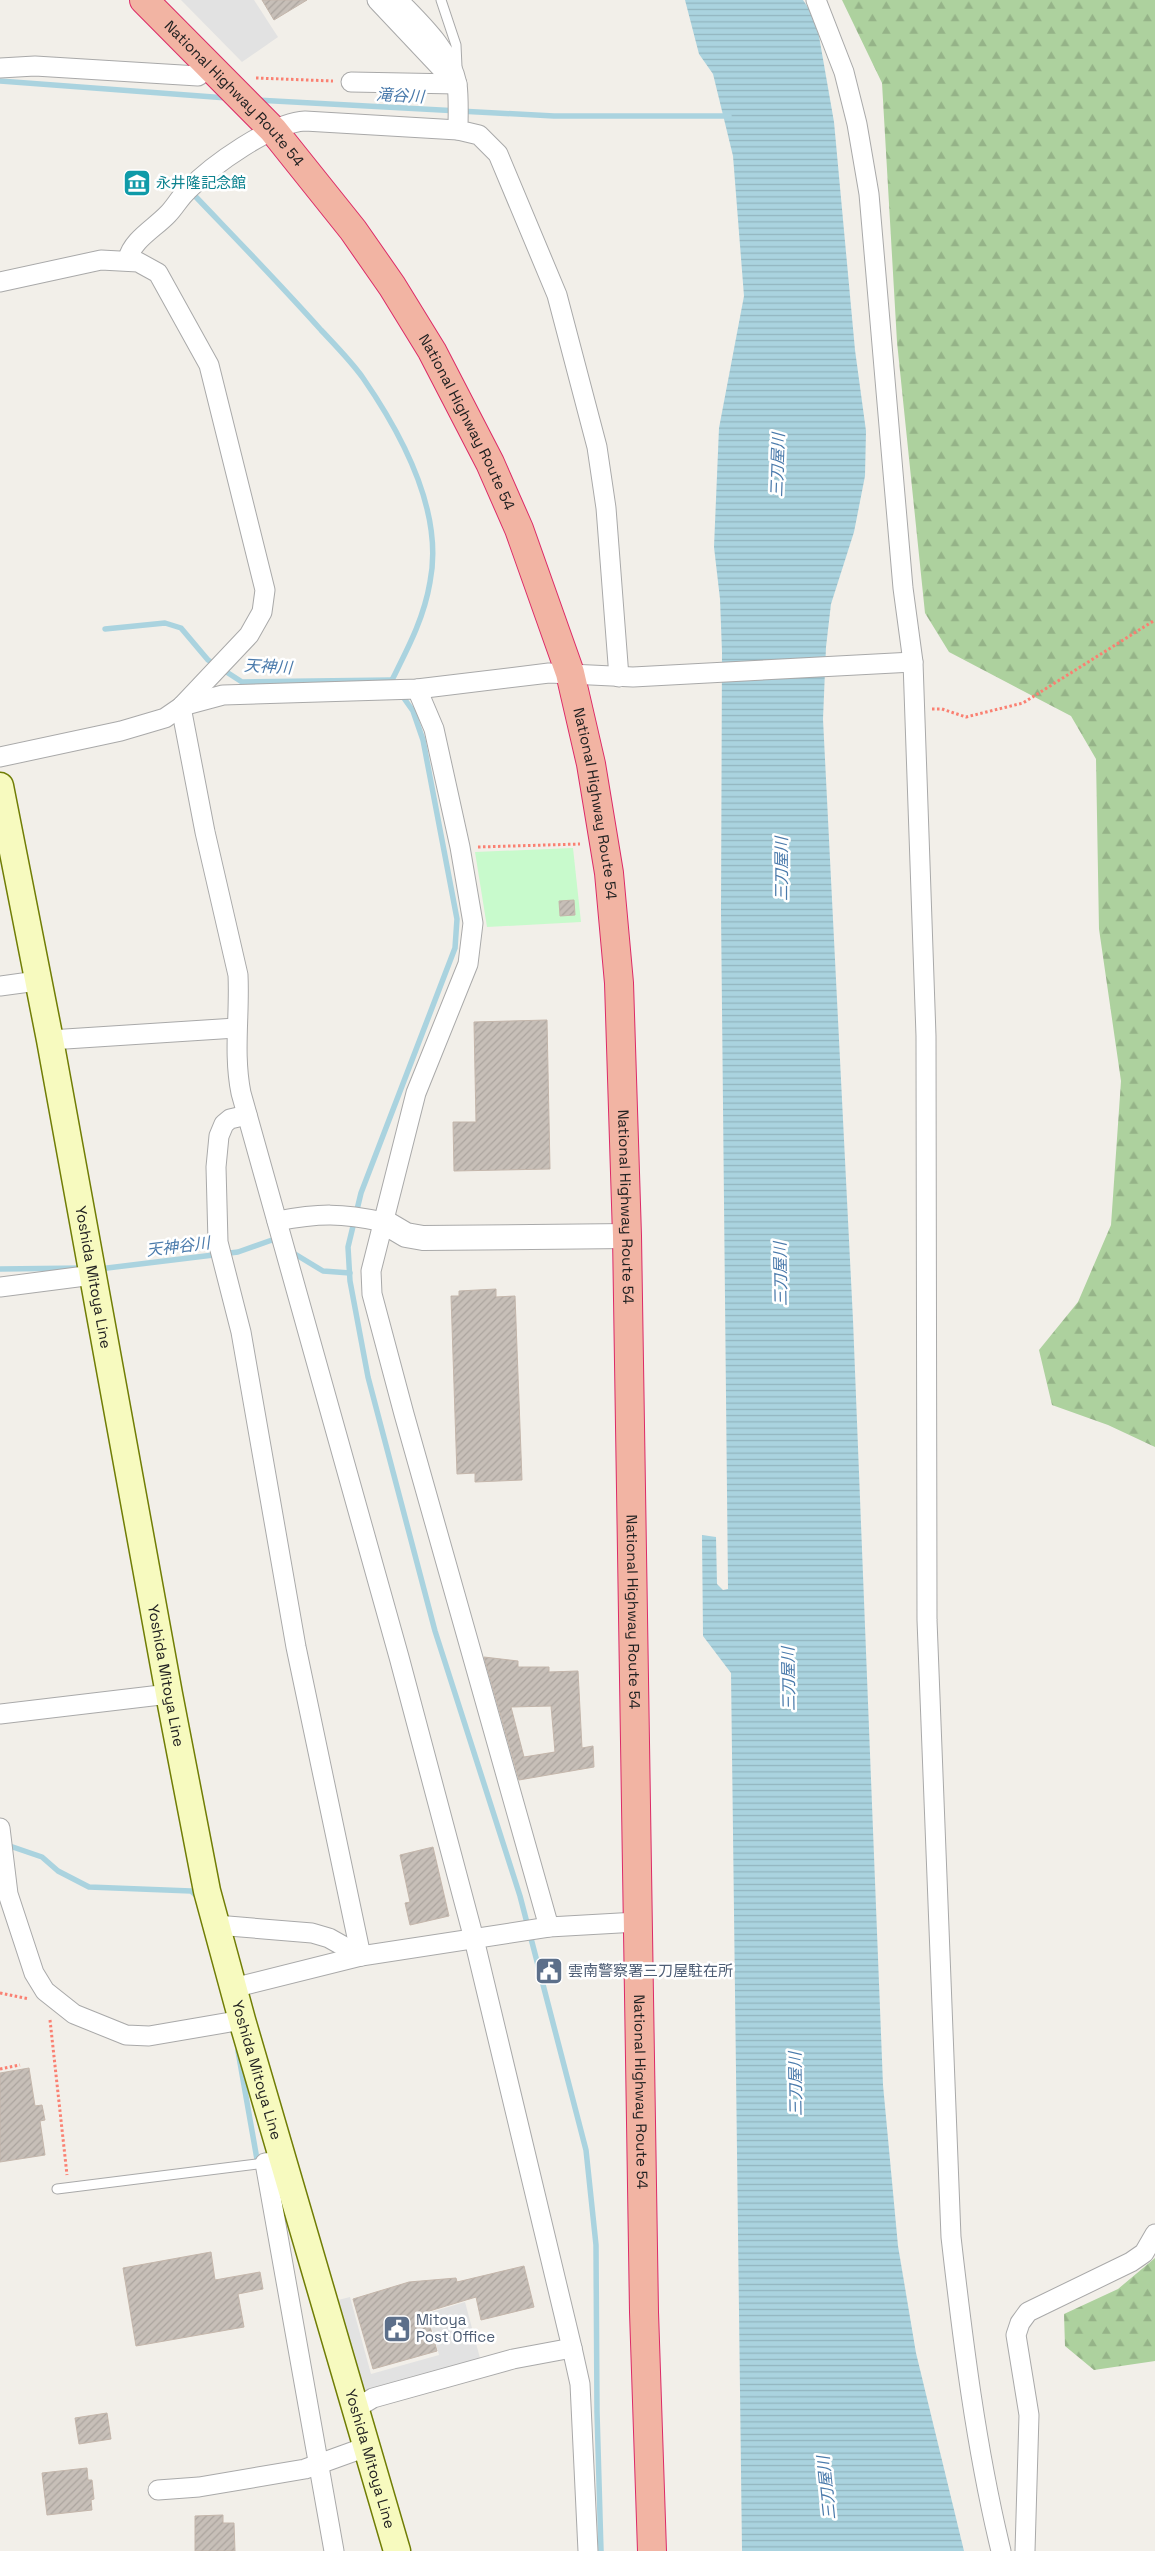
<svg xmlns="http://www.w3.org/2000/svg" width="1155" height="2551" font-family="'Space Grotesk','Noto Sans JP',sans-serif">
<defs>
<pattern id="forest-firs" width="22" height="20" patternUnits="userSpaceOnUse" patternTransform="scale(1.25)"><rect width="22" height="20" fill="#add19e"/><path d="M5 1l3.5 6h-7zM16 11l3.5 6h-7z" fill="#95b388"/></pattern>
<pattern id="water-rules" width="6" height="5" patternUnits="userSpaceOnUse" patternTransform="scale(1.25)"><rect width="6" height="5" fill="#aad3df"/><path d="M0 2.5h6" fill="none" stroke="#92b5bf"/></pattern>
<pattern id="building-hatch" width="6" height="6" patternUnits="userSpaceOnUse" patternTransform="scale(1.25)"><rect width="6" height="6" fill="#c7bfb8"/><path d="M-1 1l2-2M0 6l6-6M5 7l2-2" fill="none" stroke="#aba49e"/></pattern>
</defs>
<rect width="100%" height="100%" fill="#f2efe9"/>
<g fill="url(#forest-firs)">
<polygon points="842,0 1155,0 1155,1447 1108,1425 1052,1405 1039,1350 1078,1302 1111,1225 1121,1081 1099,929 1096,759 1071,716 949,652 925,613 897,342 882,83"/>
<polygon points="1155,2258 1155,2361 1094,2370 1065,2346 1064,2314 1118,2289"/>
</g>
<polygon fill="#c8facc" points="573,848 581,922 487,927 475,852"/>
<g fill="#e2e2e2">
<polygon points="181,0 254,0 278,37 242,62"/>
<polygon points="350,2297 371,2374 439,2355 428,2313 465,2302 481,2362 361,2396 334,2301"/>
</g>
<polygon fill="url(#water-rules)" points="685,0 803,0 816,19 834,122 855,350 866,431 865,476 854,532 831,604 826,647 823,719 853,1320 883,2085 898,2246 916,2353 964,2551 742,2551 731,1673 703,1636 702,1535 716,1537 717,1584 723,1590 728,1589 721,912 722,652 720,599 714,547 719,428 744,296 733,156 713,74 699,54"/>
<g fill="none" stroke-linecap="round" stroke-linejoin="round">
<g stroke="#aad3df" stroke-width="5.5">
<polyline points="0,81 227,98"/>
<polyline points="256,100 554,116 729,116"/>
<path d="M196,197C238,241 280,284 321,330C335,345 351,361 363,378C401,433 444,512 430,582C424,618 408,648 392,680"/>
<polyline points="105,629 165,623 181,628 208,660 242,682 392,680"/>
<polyline points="401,694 413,711 423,740 457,919 455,948 361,1193 348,1247 350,1281 368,1377 435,1631 520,1896 586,2150 596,2245 597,2412 601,2551"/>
<polyline points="290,1251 323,1271 350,1273"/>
<polyline points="0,1269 84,1268"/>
<polyline points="99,1269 238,1252 272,1240 278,1244"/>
<polyline points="4,1844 42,1857 58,1871 89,1887 191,1891 198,1897"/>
<polyline points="238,2051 258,2165"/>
</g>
</g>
<g fill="url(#building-hatch)" stroke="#c4b6ab" fill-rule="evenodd">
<polygon points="262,0 307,0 274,20"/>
<polygon points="574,900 575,915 560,916 559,901"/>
<polygon points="547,1020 550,1169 454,1171 453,1122 476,1122 474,1022"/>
<polygon points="496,1289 496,1297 515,1296 522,1480 475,1482 475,1473 457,1474 451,1296 459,1296 459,1291"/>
<path d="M484,1657L518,1661V1667H549V1672L578,1671L582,1748L593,1746L594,1767L519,1780ZM551,1706L555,1752L524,1757L511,1707Z"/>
<polygon points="433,1847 449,1916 410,1925 405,1903 410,1902 400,1855"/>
<polygon points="29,2068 35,2106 42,2105 45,2120 40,2121 45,2155 0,2162 0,2073"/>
<polygon points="211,2252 215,2280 260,2272 263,2289 238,2294 244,2327 136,2346 123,2268"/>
<polygon points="524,2266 534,2307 481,2320 476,2297 426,2312 437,2351 373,2369 353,2299 409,2282 456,2278 457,2282"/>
<polygon points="107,2413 111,2439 79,2444 75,2418"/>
<polygon points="87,2468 88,2480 92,2480 94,2499 91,2500 92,2510 47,2515 42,2473"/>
<polygon points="223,2515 223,2523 234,2523 235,2551 195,2551 195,2516"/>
</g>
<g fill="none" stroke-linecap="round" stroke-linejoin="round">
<g stroke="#a9a9a9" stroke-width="11">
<g id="service">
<polyline points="441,0 456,45 457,67"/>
<polyline points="57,2189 265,2163"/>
</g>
</g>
<g stroke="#a9a9a9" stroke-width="21">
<g id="minor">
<polyline points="377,0 443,70"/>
<path d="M398,0C421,24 450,50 457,84C459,99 458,116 458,130L479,135L498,154L557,295L597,447L606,508L619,677"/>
<path d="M816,0L844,72L857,124L869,194L903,588L913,662L926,1036L927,1620L951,2237C963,2342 976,2448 1001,2551"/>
<polyline points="0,68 35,66 198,76 211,67"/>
<polyline points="351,82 457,84"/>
<path d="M128,259C132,240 155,228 168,214C175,207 180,197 188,190C212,165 271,123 305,121L458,130"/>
<polyline points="0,282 101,260 138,262 158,273 209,365 265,590 262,612 249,635 181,707 165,718 121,731 0,757"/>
<polyline points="417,689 434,729 460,847 473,923 468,964 416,1093 371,1271 372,1294 404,1414 549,1927"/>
<polyline points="182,706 223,695 417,689 549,673 633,677 913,662"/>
<path d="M181,707L205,832L238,975C240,1015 233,1053 241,1093L399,1657L474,1939L572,2348L580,2384L588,2551"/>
<polyline points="0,986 37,981"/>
<polyline points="50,1040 236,1028"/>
<polyline points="247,1115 230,1119 224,1124 219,1136 216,1167 218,1242 241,1332 296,1647 361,1956"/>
<path d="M277,1221C320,1213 341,1213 384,1222"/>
<polyline points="0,1287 93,1275"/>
<polyline points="0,1714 169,1694"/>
<polyline points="0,1828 8,1894 34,1973 45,1991 74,2014 126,2035 149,2036 242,2020"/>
<polyline points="216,1925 312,1933 329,1938 361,1956"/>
<polyline points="233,1988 361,1956 549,1927 637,1922"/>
<polyline points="284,2161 265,2163 334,2551"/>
<polyline points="355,2409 373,2398 513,2359 572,2348"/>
<polyline points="158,2490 199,2487 305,2469 366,2447"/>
<polyline points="1025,2551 1029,2415 1016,2335 1020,2323 1028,2312 1131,2262 1144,2253 1155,2234"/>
</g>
</g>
<g stroke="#a9a9a9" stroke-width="26">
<polyline id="tertiary" points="384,1222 406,1235 423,1238 627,1236"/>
</g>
<g stroke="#707d05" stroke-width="29">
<g id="secondary">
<path id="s1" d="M0,786L50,1040L169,1694L207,1891L242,2020L397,2551"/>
</g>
</g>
<g stroke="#dc2a67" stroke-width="30">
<g id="trunk">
<path id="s2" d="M144,0L273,130L353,230L392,286L432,351L490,463L519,529L570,673L591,764L609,873L619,983L627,1236L644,2312L652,2551"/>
</g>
</g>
<g stroke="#fa8072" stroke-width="3" stroke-dasharray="2.5 2.5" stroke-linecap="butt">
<polyline points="256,78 333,81"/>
<polyline points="932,709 942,709 966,717 1023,703 1155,620"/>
<polyline points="478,847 580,844"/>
<polyline points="0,1993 29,1999"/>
<polyline points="50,2020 67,2175"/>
<polyline points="0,2069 20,2065"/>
</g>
<use href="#service" stroke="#fff" stroke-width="9"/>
<use href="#minor" stroke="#fff" stroke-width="19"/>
<use href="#tertiary" stroke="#fff" stroke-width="24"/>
<use href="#secondary" stroke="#f7fabf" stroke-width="26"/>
<use href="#trunk" stroke="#f2b4a3" stroke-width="28"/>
</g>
<defs>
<g id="museum-square" transform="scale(1.4375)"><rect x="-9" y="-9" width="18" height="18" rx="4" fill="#0f9aa8" stroke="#fff"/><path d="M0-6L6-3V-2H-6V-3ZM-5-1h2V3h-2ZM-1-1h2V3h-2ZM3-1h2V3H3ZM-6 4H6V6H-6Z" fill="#fff"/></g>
<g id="civic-square" transform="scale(1.4375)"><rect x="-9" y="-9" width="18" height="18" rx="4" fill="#5c6f8a" stroke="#fff"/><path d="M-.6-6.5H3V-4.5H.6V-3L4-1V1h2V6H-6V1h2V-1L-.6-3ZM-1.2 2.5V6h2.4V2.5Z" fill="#fff"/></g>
</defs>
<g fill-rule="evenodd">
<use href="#museum-square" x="137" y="183"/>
<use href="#civic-square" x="549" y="1971"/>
<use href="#civic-square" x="397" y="2329"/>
</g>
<g text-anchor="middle" stroke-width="5" stroke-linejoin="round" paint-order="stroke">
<g font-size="15" fill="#222" stroke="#fff">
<text dy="5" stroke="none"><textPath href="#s2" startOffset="130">National Highway Route 54</textPath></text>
<text dy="5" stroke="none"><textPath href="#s2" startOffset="535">National Highway Route 54</textPath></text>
<text dy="5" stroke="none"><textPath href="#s2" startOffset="940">National Highway Route 54</textPath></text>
<text dy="5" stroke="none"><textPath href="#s2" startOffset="1345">National Highway Route 54</textPath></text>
<text dy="5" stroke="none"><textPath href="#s1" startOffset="500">Yoshida Mitoya Line</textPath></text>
<text dy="5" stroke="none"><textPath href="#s2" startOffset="1750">National Highway Route 54</textPath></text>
<text dy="5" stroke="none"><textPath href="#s1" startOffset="905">Yoshida Mitoya Line</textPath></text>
<text dy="5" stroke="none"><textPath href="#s1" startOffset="1310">Yoshida Mitoya Line</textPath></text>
<text dy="5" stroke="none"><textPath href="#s2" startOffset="2230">National Highway Route 54</textPath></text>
<text dy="5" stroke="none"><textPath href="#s1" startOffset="1715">Yoshida Mitoya Line</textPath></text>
</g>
<g font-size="15" fill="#0d838f" stroke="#fff" text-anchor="start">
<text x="156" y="188">永井隆記念館</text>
</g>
<g font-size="15" fill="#4e5e75" stroke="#fff" text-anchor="start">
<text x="568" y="1976">雲南警察署三刀屋駐在所</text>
<text x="416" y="2325">Mitoya<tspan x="416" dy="17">Post Office</tspan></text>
</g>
<g font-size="16" font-style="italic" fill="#4a7aab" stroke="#fff">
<text transform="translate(400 95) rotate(3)" y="6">滝谷川</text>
<text transform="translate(777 465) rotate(-88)" y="6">三刀屋川</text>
<text transform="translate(268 666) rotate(3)" y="6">天神川</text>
<text transform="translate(781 869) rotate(-90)" y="6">三刀屋川</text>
<text transform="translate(178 1246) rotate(-7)" y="6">天神谷川</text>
<text transform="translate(780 1274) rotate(-91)" y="6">三刀屋川</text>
<text transform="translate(788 1679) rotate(-91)" y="6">三刀屋川</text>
<text transform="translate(795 2084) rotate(-91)" y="6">三刀屋川</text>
<text transform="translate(826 2488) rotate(-96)" y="6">三刀屋川</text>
</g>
</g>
</svg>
